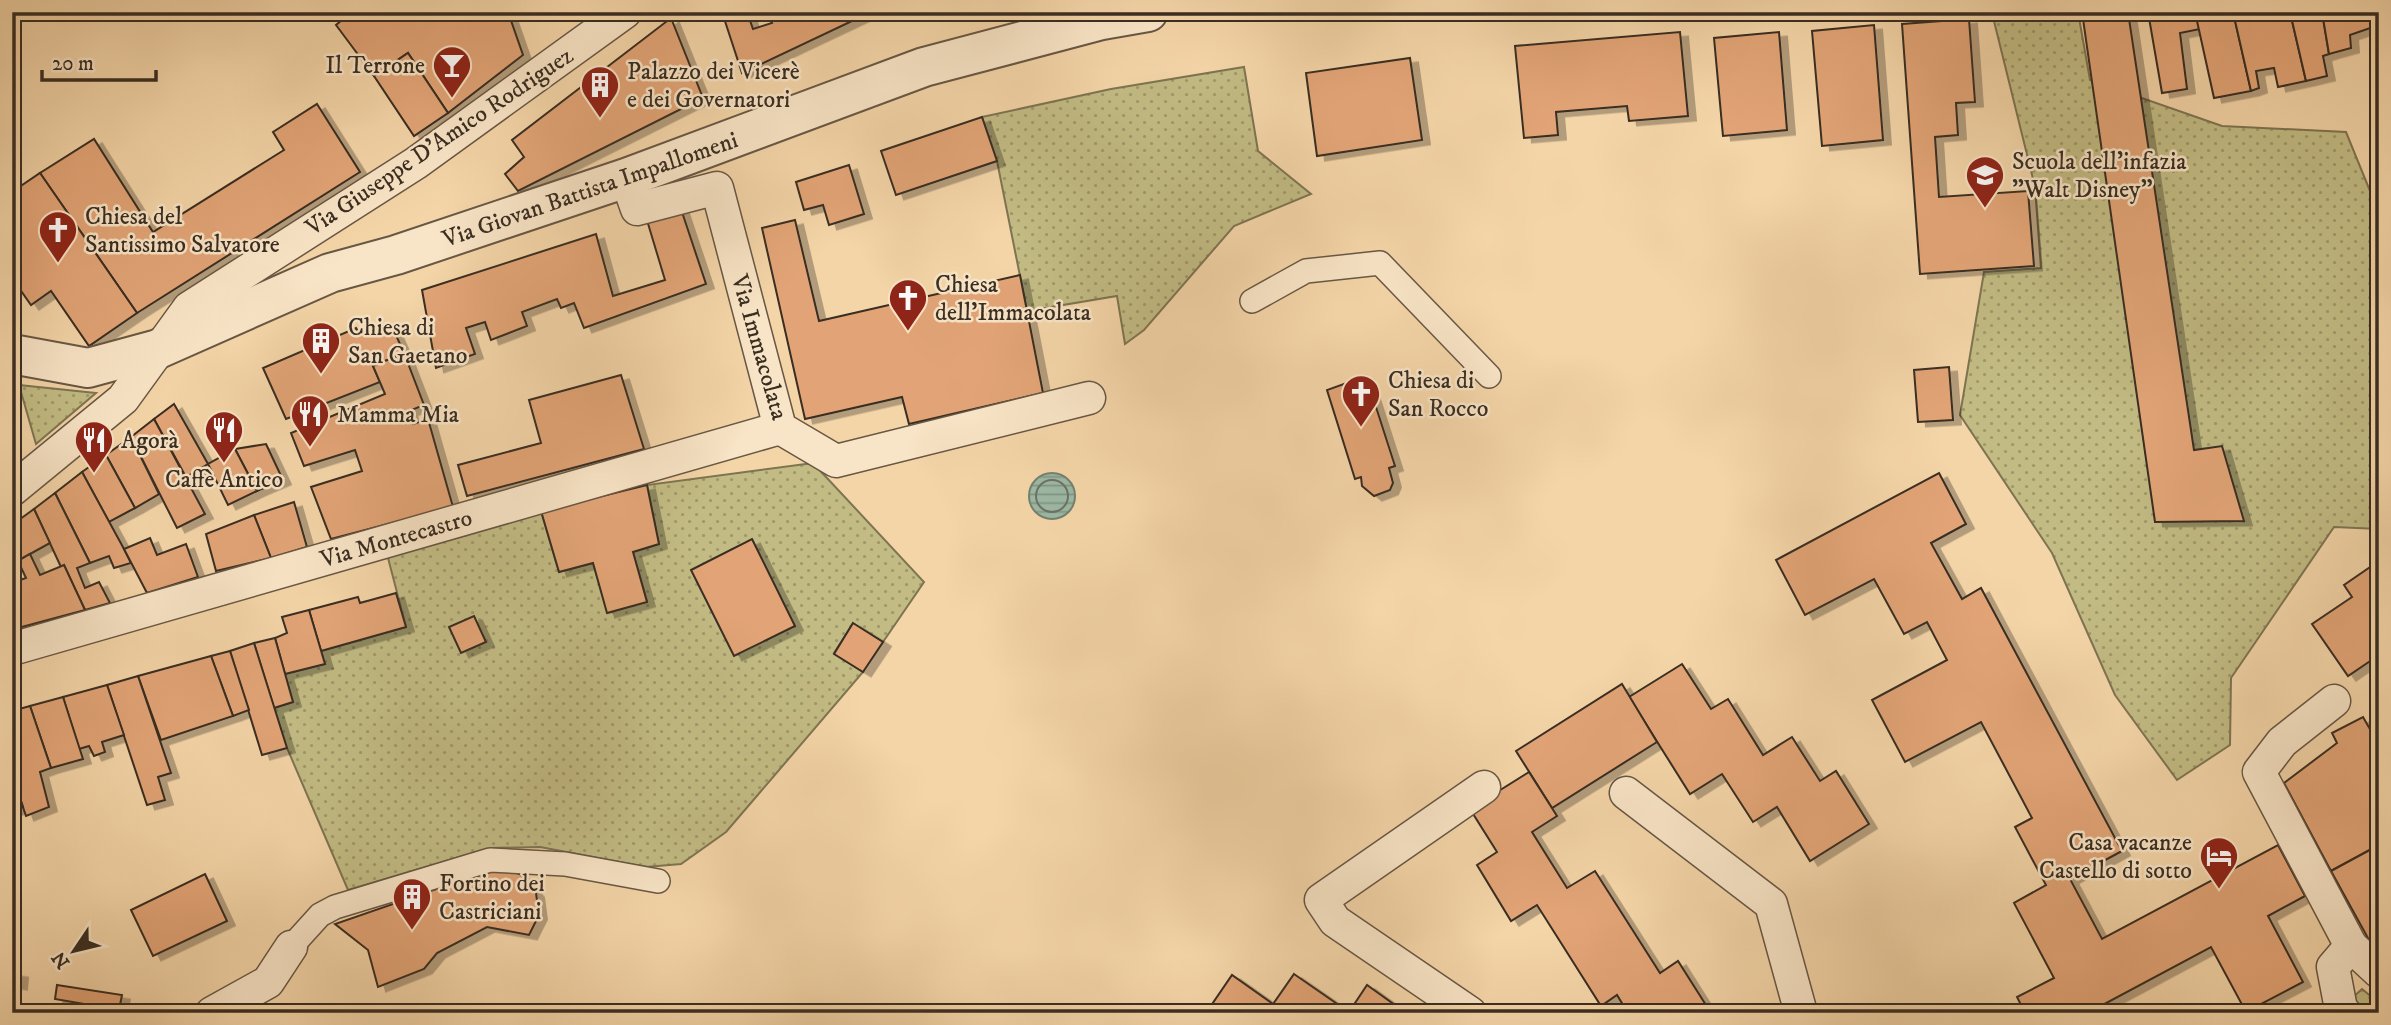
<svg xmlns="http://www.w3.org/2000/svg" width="2391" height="1025" font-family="'IM FELL DW Pica',serif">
<defs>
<pattern id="green-dots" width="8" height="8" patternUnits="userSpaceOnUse" patternTransform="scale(1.75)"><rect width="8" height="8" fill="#c2bb83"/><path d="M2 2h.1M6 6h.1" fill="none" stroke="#9f986b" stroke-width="1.8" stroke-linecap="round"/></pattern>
<pattern id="water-rules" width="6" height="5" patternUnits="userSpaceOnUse" patternTransform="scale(1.75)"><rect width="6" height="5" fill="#9cb9a6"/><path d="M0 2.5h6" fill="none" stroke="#809787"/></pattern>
<filter id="shadow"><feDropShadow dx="8" dy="4.5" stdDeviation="0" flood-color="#0004"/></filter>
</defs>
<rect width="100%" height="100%" fill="#f4d5a8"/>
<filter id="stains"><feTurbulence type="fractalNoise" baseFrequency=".00286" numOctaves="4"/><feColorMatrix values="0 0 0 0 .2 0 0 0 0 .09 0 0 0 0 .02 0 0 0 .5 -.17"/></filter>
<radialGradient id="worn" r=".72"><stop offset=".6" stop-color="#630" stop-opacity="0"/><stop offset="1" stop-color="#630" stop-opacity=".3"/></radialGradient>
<g fill="url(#green-dots)" stroke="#7e7452" stroke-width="2">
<polygon points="2078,12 2090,80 2222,126 2346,132 2379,213 2379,529 2334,527 2231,678 2230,745 2177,780 2115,695 2052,553 1960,415 1984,272 2041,268 2035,187 1992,13"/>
<polygon points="1244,67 1258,151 1311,194 1234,226 1144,330 1125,344 1117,296 1027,311 997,161 982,117 1111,89"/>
<polygon points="19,385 96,393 36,444"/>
<polygon points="813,463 924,582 883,642 853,624 834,653 863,672 726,832 681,864 646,867 540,847 490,848 348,890 287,748 274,708 293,702 285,674 325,664 321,651 406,627 387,554 541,511 559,572 593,563 608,613 647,601 633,552 659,544 647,485"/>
<polygon points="2362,989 2379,1003 2379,1013 2363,1013 2351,999"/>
</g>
<circle fill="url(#water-rules)" stroke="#748171" stroke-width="2" cx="1052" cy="496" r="23"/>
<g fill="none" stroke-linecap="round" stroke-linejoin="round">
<circle stroke="#6a7364" stroke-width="2" cx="1052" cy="496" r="16"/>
</g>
<g fill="#e2a476" stroke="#392d22" stroke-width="2" filter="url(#shadow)">
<polygon points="338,12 442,12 443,15 449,12 508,12 523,55 448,113 408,53 374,76 336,25 342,20"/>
<polygon points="722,12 747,12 753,29 772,23 767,12 871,12 742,73"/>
<polygon points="2082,12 2128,12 2194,450 2222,446 2244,521 2155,522"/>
<polygon points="2148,12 2195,12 2200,29 2180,33 2187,89 2162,93"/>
<polygon points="2195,12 2233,12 2251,91 2214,98"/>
<polygon points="2233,12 2290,12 2306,81 2278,87 2274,68 2256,71 2259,88 2251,91"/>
<polygon points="2290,12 2322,12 2329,54 2323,56 2327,76 2306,81"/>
<polygon points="2322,12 2379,12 2379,25 2350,35 2351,48 2329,54"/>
<polygon points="671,18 703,98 518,191 505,174 524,157 512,140"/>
<polygon points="1969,19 1975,102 1956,103 1958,135 1935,137 1939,197 2028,191 2034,266 1920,274 1902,24"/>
<polygon points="1874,25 1883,140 1822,146 1812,31"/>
<polygon points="1680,32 1688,116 1629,121 1627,106 1556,112 1558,135 1524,138 1515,46"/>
<polygon points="1779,32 1787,130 1723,136 1714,38"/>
<polygon points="408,53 448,113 414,136 374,76"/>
<polygon points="1410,58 1422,140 1317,156 1306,73"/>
<polygon points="317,104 360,172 137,313 40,173 94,139 153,232 284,150 273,132"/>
<polygon points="982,117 997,161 896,195 881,151"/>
<polygon points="849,165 864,214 829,225 823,205 804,210 796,182"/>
<polygon points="40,173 137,313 89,346 51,291 31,305 12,278 12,250 19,245 12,236 12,192"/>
<polygon points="680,206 706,284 584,328 574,303 561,308 557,299 522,312 527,326 491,340 485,322 466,328 475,354 436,368 422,290 596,234 613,296 665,280 646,217"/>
<polygon points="795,220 819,321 1020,275 1043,393 909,424 902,397 805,419 762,228"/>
<polygon points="391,324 404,353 373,366 380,382 286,419 263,368 356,328 359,333"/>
<polygon points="404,353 424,405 409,411 413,424 428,419 453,507 331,539 311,487 362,471 355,450 304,466 291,433 385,394 373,366"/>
<polygon points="1949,367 1953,420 1918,422 1914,370"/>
<polygon points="621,375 644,449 467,496 458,465 541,443 529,400"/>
<polygon points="1366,376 1395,466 1389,468 1393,483 1390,490 1374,496 1362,486 1361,477 1355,479 1327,390"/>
<polygon points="174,404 208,464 186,477 154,419"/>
<polygon points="154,419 205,514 177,528 131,437"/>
<polygon points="131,437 159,494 135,508 106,455"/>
<polygon points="266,444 283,480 257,491 235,449"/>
<polygon points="235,449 257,491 228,505 208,464"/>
<polygon points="106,455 135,508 109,522 82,472"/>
<polygon points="82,472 124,549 131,563 114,568 109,556 90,563 55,493"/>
<polygon points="1939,473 1966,524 1931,543 1962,599 1981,588 2122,851 2070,879 2102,939 2278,845 2305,896 2268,916 2303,982 2246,1012 2211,947 2095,1009 2097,1013 2025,1013 2017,997 2054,978 2014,903 2046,885 2015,827 2032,818 1981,722 1905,762 1872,700 1947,660 1927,622 1904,634 1874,579 1805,615 1776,560"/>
<polygon points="647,485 659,544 633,552 647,602 607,613 593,563 559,572 541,511"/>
<polygon points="55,493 90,563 77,568 85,588 99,582 110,603 85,610 64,565 61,567 34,509"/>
<polygon points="294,502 307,547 271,558 254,515"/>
<polygon points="34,509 50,543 12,564 12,525"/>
<polygon points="254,515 271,558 216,571 206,534"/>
<polygon points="150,538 157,555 186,544 198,577 147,593 124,549"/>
<polygon points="752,539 795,626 734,656 691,570"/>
<polygon points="30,554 40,575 64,565 85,610 18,628 12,614 12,583 26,578 18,561"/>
<polygon points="2379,561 2379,655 2348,676 2312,624 2352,597 2344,585"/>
<polygon points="396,593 406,627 321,651 309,610 358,597 360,603"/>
<polygon points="309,610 325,664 285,674 275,638 287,633 282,617"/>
<polygon points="474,616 486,642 461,653 449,627"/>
<polygon points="853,623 883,642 863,672 834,654"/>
<polygon points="275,638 293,702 274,708 254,643"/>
<polygon points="254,643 287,748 262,755 230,651"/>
<polygon points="230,651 249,710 233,716 211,656"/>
<polygon points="211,656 233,716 161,740 138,676"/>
<polygon points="1682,664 1711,709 1728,699 1763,755 1792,737 1820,781 1836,771 1869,824 1810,861 1777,807 1753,822 1722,774 1690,794 1629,697"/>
<polygon points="138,676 171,773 158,777 165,800 147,805 107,685"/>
<polygon points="1622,684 1657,742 1552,808 1516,751"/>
<polygon points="107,685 124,735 102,742 105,752 94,756 89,746 79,749 63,697"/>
<polygon points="63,697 83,759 51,768 30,706"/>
<polygon points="30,706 51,768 40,772 49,807 26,816 12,775 12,711"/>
<polygon points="2363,717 2379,745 2379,845 2331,871 2284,783 2337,743 2332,733"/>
<polygon points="1529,772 1557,816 1532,832 1567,888 1595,871 1660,973 1678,961 1711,1013 1628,1013 1617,995 1601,1006 1537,905 1511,921 1477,865 1497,852 1470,809"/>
<polygon points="12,775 23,807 12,811"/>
<polygon points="2379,845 2379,950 2369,940 2331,871"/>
<polygon points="497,868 520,874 536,893 539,915 529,935 487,927 437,953 424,969 378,987 368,950 335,924"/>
<polygon points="205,874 227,921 153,956 131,910"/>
<polygon points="12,972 20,973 19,985 12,984"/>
<polygon points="1294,974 1349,1012 1367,985 1406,1013 1206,1013 1232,975 1273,1004"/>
<polygon points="57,985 122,995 119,1010 55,999"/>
</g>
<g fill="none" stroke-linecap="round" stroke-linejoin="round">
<g stroke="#685744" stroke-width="26">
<g id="pedestrian">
<polyline points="1252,301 1306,271 1380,263 1489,376"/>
<polyline points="291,947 320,915 335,907 490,860 565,864 658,881"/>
</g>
</g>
<g stroke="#685744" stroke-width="35">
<g id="minor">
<polyline points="626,178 637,209 717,188 780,428 836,461 1089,398"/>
<polyline points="12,490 123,399 189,308 416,163 625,12"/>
<polyline points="12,649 780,428"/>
<polyline points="2334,701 2282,742 2259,772 2351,946"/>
<polyline points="1626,793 1771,904 1801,1013"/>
<polyline points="212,1013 268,982 291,947"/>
<polyline points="1470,1013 1335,921 1321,900 1484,787"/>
<polyline points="2345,1013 2341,1009 2333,967 2351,946 2379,972"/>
</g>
</g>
<g stroke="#685744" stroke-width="42">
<polyline id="tertiary" points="12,354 88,368 158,349 330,273 396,255 626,178 924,67 1102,20 1148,12"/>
</g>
<use href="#pedestrian" stroke="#f8e4c6" stroke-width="23"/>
<use href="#minor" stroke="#f8e4c6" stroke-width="32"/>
<use href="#tertiary" stroke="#f8e4c6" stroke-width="38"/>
</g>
<defs>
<g id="bar-pin" transform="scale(2.0125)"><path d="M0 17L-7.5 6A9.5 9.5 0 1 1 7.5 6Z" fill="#8f2418" stroke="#f8e4c6"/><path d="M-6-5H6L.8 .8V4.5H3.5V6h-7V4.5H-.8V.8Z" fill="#fff"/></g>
<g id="building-pin" transform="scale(2.0125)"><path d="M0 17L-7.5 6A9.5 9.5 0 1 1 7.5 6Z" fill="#8f2418" stroke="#f8e4c6"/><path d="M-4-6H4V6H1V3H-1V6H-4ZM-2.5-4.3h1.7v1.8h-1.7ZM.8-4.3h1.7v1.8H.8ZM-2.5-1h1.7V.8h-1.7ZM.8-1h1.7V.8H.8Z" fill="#fff"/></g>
<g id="school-pin" transform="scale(2.0125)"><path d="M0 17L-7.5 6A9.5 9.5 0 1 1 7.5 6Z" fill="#8f2418" stroke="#f8e4c6"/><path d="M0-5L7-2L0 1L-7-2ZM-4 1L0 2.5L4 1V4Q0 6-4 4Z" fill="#fff"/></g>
<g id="church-pin" transform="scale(2.0125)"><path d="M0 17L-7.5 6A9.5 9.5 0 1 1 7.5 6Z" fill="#8f2418" stroke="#f8e4c6"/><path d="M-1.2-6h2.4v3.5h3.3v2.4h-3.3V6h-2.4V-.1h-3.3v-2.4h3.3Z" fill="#fff"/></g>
<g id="restaurant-pin" transform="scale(2.0125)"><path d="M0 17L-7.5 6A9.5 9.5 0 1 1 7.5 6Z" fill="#8f2418" stroke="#f8e4c6"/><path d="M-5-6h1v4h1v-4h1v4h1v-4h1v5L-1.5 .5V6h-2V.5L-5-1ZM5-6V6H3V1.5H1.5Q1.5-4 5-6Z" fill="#fff"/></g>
<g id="hotel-pin" transform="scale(2.0125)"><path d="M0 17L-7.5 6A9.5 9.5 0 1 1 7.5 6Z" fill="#8f2418" stroke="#f8e4c6"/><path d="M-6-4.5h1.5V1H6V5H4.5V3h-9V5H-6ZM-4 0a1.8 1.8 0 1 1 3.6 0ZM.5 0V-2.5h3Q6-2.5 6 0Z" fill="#fff"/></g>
</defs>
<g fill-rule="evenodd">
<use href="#bar-pin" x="452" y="65"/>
<use href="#building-pin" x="600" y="85"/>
<use href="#school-pin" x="1985" y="175"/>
<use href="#church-pin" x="58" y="230"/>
<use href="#church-pin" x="908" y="298"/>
<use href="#building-pin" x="321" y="341"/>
<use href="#church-pin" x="1361" y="394"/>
<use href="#restaurant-pin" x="310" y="414"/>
<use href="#restaurant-pin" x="224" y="430"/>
<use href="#restaurant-pin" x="94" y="440"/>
<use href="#hotel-pin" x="2219" y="856"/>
<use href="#building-pin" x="412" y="897"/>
</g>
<g text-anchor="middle" stroke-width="5" stroke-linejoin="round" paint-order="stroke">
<g font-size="24" fill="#392d22" stroke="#f8e4c6" text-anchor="start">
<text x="425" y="73" text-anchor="end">Il Terrone</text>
<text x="627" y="79">Palazzo dei Vicerè<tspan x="627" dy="28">e dei Governatori</tspan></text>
<text x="2012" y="169">Scuola dell'infazia<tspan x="2012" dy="28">"Walt Disney"</tspan></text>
<text x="85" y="224">Chiesa del<tspan x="85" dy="28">Santissimo Salvatore</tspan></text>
<text x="935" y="292">Chiesa<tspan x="935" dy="28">dell'Immacolata</tspan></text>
<text x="348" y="335">Chiesa di<tspan x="348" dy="28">San Gaetano</tspan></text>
<text x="1388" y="388">Chiesa di<tspan x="1388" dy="28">San Rocco</tspan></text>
<text x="337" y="422">Mamma Mia</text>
<text x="121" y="448">Agorà</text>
<text x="224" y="487" text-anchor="middle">Caffè Antico</text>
<text x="2192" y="850" text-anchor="end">Casa vacanze<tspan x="2192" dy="28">Castello di sotto</tspan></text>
<text x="439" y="891">Fortino dei<tspan x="439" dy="28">Castriciani</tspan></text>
</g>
<g font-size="24" fill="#392d22" stroke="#f8e4c6">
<text transform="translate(439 141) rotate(-34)" y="8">Via Giuseppe D'Amico Rodriguez</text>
<text transform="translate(590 189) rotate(-19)" y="8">Via Giovan Battista Impallomeni</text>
<text transform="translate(760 347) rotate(74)" y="8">Via Immacolata</text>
<text transform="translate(396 538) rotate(-16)" y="8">Via Montecastro</text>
</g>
</g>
<rect width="2391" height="1025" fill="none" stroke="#f4d5a8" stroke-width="42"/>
<rect x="14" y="14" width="2363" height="997" fill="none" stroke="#392d22" stroke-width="3.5"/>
<rect x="21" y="21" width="2349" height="983" fill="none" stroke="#392d22" stroke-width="2"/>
<g transform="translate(74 951) rotate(235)" stroke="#f8e4c6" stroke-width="5" paint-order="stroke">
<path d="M0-5L12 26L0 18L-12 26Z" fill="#392d22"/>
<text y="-10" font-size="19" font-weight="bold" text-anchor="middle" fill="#392d22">N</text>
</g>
<path d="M42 70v10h114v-10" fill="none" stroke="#392d22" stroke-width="3.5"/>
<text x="52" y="70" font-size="21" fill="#392d22" stroke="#f8e4c6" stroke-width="5" paint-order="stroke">20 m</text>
<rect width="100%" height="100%" filter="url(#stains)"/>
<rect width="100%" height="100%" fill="url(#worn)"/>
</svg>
